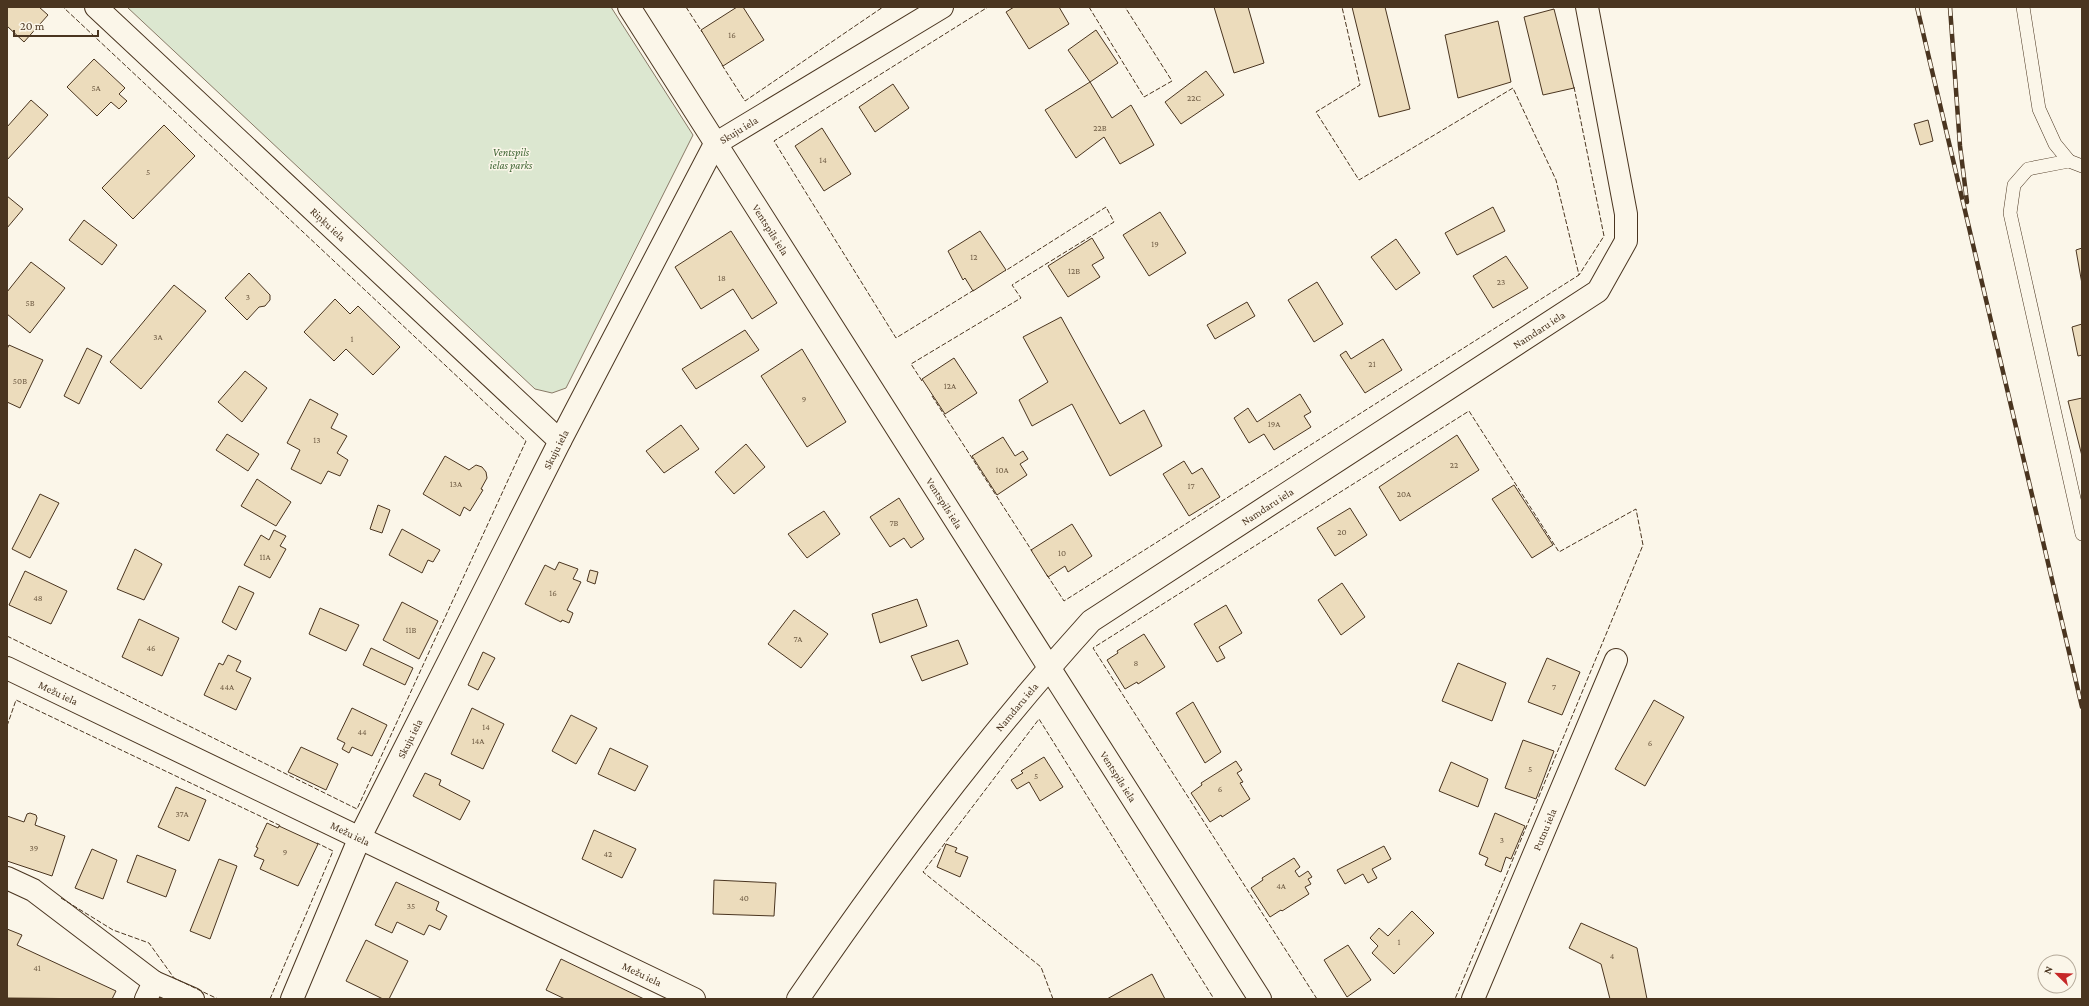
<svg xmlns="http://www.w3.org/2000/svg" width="2089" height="1006" font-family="'Crimson Pro',serif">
<rect width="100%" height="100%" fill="#fbf6e9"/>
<polygon fill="#dce7d0" stroke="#887966" points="127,7 611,7 693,135 566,388 552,393 535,389"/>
<g fill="#ecdcbc" stroke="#4a3520">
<polygon points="7,7 39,7 48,15 24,42 7,26"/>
<polygon points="737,7 743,7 764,40 723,66 701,30"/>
<polygon points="1014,7 1059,7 1069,24 1029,49 1006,12"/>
<polygon points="1214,7 1248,7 1264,63 1234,73"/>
<polygon points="1352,7 1385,7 1410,109 1379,117"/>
<polygon points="1554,9 1574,88 1543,95 1524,17"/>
<polygon points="1498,21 1511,82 1458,98 1445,35"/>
<polygon points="1096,30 1118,63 1090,82 1068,50"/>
<polygon points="94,59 125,88 119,94 127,101 119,109 111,102 97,116 67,87"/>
<polygon points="1206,71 1224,95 1181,124 1165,102"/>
<polygon points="1090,82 1112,118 1131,105 1154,145 1120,164 1104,137 1076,158 1045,110"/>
<polygon points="893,84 909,108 875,132 859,107"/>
<polygon points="31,100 48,115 7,160 7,127"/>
<polygon points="1928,120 1933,141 1920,145 1914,124"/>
<polygon points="164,125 195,156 133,219 102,188"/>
<polygon points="822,128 851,174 824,191 795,146"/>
<polygon points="7,196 23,209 7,228"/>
<polygon points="1493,207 1505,231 1457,255 1445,233"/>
<polygon points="1160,212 1186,253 1149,276 1123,235"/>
<polygon points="84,220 117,245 102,265 69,240"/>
<polygon points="731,231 777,303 752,319 733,289 701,309 675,267"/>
<polygon points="980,231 1006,270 973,291 965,278 963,280 948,251"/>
<polygon points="1092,238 1104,258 1092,265 1100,277 1068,297 1048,266"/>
<polygon points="1396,239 1420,273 1396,290 1371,257"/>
<polygon points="2082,248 2082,284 2076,250"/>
<polygon points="1506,256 1528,288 1493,308 1473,276"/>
<polygon points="31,262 65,288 30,333 7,314 7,292"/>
<polygon points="249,273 270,295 270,300 265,306 259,307 247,320 225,298"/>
<polygon points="1317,282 1343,324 1314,342 1288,300"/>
<polygon points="174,285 206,311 141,389 110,362"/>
<polygon points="335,299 350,314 358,306 400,347 373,375 346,349 334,361 304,332"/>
<polygon points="1247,302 1255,316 1215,339 1207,325"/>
<polygon points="1061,317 1120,424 1144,410 1162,446 1110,476 1072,404 1032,426 1019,400 1048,382 1023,337"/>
<polygon points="2082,324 2082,355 2078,356 2072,327"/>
<polygon points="745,330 759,350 696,389 682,369"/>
<polygon points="1383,339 1402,370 1365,393 1340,355 1346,351 1351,359"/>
<polygon points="9,345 43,360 20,408 7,402 7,349"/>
<polygon points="87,348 102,356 79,404 64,396"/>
<polygon points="802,349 846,422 807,447 761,376"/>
<polygon points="954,358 977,393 945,414 922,379"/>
<polygon points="245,371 267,388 242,422 218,402"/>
<polygon points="1300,394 1311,412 1304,416 1311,427 1274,450 1264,434 1249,443 1234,418 1248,408 1257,422"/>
<polygon points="2082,398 2082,456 2068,401"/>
<polygon points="310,399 338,414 331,428 347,436 337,453 348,460 340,476 328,471 321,484 291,469 300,450 287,443"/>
<polygon points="681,425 699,449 664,473 646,451"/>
<polygon points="227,434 259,454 248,471 216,450"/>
<polygon points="1457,435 1479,470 1400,521 1379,487"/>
<polygon points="1003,437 1015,456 1023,451 1028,459 1020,464 1027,475 997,495 972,456"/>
<polygon points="746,444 765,467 734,494 715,472"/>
<polygon points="445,456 469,470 476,465 482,467 486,472 487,478 481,489 483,490 470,511 464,507 460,516 423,494"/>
<polygon points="1184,461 1192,474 1202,468 1220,497 1189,516 1163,474"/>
<polygon points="257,479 291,502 276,526 241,506"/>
<polygon points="1514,485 1553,545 1532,558 1492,499"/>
<polygon points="40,494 59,503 30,558 12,549"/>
<polygon points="899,498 924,539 911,548 904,538 890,547 870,517"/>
<polygon points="378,505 390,510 382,533 370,529"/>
<polygon points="1350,508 1367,535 1335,556 1317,528"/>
<polygon points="824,511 840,534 807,558 788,534"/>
<polygon points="1072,524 1092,556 1068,572 1065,566 1048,577 1031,550"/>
<polygon points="402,529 440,550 433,562 428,560 422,573 389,555"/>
<polygon points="274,530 286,536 280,546 286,549 270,578 244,565 261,535 269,540"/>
<polygon points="135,549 162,564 144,600 117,589"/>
<polygon points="559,562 578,569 573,579 581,582 567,610 573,613 569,623 562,620 561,622 525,604 545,565 555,570"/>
<polygon points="590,570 598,572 595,584 587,581"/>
<polygon points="25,571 67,591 51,624 9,605"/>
<polygon points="1342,583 1365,617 1341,635 1318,600"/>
<polygon points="239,586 254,593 236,630 222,622"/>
<polygon points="917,599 927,626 880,643 872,614"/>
<polygon points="402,602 438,621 419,659 383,640"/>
<polygon points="1226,605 1242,633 1219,647 1225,658 1217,662 1194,624"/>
<polygon points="320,608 359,625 346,651 309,634"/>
<polygon points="794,610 828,634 801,668 768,644"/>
<polygon points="139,619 179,638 162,676 122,657"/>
<polygon points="1144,634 1165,667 1138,684 1137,682 1125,689 1107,660 1118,653 1117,651"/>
<polygon points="958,640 968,664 922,681 911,656"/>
<polygon points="371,648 413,668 405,685 363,665"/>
<polygon points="483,652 495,658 478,690 468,685"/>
<polygon points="228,655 241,661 236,671 251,678 236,710 204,695 219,663 223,665"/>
<polygon points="1547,658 1580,672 1562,715 1528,702"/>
<polygon points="1458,663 1506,683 1492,721 1442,701"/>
<polygon points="1654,700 1684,717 1645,786 1615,769"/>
<polygon points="1193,702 1221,752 1205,763 1176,713"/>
<polygon points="352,708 387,725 372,756 352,747 349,753 342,749 345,743 337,739"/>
<polygon points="472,708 504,724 483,769 451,754"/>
<polygon points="571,715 597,728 576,764 552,751"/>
<polygon points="1523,740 1554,751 1536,799 1505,788"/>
<polygon points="301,747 338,764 326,790 288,772"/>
<polygon points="610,748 648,766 635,791 598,774"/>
<polygon points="1044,757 1063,787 1040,801 1029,782 1017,789 1011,780 1023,773 1021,771"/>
<polygon points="1236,761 1242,770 1237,773 1243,782 1240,783 1250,799 1222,817 1221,815 1210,822 1191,793 1202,785 1201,783"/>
<polygon points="1451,762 1488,779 1478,807 1439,791"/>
<polygon points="425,773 441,780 439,785 470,801 460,820 413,796"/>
<polygon points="176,787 206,800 189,841 158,827"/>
<polygon points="30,813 36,815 37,818 35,825 65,836 52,876 7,861 7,816 24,822 27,814"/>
<polygon points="1495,813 1525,826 1511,859 1506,857 1501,872 1485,865 1488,858 1479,854"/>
<polygon points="267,823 278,828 279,826 318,844 298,886 260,869 264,860 254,856 258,848 256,847"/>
<polygon points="594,830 636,849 622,878 582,859"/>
<polygon points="946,844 957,848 955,852 968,857 960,877 937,867"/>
<polygon points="1384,846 1391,859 1372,869 1377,878 1368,883 1363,874 1345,884 1337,870"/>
<polygon points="92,849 117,860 103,899 75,888"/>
<polygon points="137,855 176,870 166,897 127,882"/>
<polygon points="1294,858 1300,867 1295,871 1299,877 1308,871 1312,877 1308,879 1311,884 1305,887 1309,894 1282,911 1281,910 1270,917 1251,888 1263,880 1262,878"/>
<polygon points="219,859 237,866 210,939 190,931"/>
<polygon points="714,880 776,883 774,916 713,914"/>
<polygon points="396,882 439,902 436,910 447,916 440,930 429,925 424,935 397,922 392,933 375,925"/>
<polygon points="1412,911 1434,933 1394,974 1372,953 1378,946 1370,938 1379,928 1388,936"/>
<polygon points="1581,923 1637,948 1647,999 1610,999 1601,964 1569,948"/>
<polygon points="7,929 22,935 17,945 116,991 112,999 7,998"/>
<polygon points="366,940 408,961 389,999 383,999 346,981"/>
<polygon points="1348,945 1371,980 1347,997 1324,960"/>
<polygon points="561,959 644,999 565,999 546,990"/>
<polygon points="1152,974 1165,999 1107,999"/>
</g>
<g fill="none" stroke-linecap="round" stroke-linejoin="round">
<g stroke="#4a3520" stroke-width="14">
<g id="lane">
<polyline points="2023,7 2039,109 2055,144 2069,161"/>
<polyline points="2082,166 2069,161 2028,169 2014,185 2010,213 2082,534"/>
</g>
</g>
<g stroke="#4a3520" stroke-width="24">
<g id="street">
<path id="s1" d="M96,7L560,441"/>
<path id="s2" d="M7,668L694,999"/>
<polyline points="7,878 33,890 154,982 146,999"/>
<polyline points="154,982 193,999"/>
<path id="s3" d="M292,999L360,837L560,441L715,144L942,7"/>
<path id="s4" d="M798,999C888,867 984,739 1091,621L1598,291L1626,241V214L1587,7"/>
<path id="s5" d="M1473,999L1616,660"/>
</g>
</g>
<g stroke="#4a3520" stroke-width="24">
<g id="secondary">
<path id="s6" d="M629,7L1260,999"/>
</g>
</g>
<use href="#lane" stroke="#fbf6e9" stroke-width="13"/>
<use href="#street" stroke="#fbf6e9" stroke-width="22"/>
<use href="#secondary" stroke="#fbf6e9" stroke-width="22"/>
<g stroke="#4a3520" stroke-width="4.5">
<g id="rail">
<polyline points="1917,7 2082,707"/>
<polyline points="1950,7 1960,146 1967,202"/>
</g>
</g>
<use href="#rail" stroke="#fbf6e9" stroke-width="3" stroke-dasharray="9" stroke-linecap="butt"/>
<g stroke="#4a3520" stroke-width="1" stroke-dasharray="5 2" stroke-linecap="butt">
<polyline points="686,7 702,32"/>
<polyline points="1089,7 1144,97 1172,81 1125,7"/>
<polyline points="722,65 745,101 883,7"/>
<polyline points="1574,87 1604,236 1579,275"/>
<polyline points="974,290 896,338 774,141 988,7"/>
<polyline points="922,381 911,364 1021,298 1012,285 1114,222 1106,207 1005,271"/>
<polyline points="932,396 1032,551"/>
<polyline points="1047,575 1064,601 1579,275 1556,180 1513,88 1359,180 1316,112 1360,85 1342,7"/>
<polyline points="7,636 357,809 526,441 63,7"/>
<polyline points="7,726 16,700 281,826"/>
<polyline points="61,898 113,930 149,943 174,978 218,999"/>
<polyline points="270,999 333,851 317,843"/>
<polyline points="1053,999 1041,967 923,872 1039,719 1214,999"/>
<polyline points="1317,999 1093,648 1469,411 1559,552 1636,509 1643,545 1455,999"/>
</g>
</g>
<g text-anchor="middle" stroke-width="3" stroke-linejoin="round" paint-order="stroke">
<g font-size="9" fill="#725f47">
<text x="732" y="38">16</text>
<text x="96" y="91">5A</text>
<text x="1194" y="101">22C</text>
<text x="1100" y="131">22B</text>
<text x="823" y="163">14</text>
<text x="148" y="175">5</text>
<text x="1155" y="247">19</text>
<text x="974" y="260">12</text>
<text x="1074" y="274">12B</text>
<text x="722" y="281">18</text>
<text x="1501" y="285">23</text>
<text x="248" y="300">3</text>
<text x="30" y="306">5B</text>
<text x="158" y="340">3A</text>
<text x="352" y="342">1</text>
<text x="1372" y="367">21</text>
<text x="20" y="384">50B</text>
<text x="950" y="389">12A</text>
<text x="804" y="402">9</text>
<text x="1274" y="427">19A</text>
<text x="317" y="443">13</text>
<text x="1454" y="468">22</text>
<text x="1002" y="473">10A</text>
<text x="456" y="487">13A</text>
<text x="1191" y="489">17</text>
<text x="1404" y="497">20A</text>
<text x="894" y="526">7B</text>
<text x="1342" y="535">20</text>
<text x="1062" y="556">10</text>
<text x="265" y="560">11A</text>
<text x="553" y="596">16</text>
<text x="38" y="601">48</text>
<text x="411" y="633">11B</text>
<text x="798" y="642">7A</text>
<text x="151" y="651">46</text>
<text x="1136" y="666">8</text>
<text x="227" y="690">44A</text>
<text x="1554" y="690">7</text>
<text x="486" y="730">14</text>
<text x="362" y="735">44</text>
<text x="478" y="744">14A</text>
<text x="1650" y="746">6</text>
<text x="1530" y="772">5</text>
<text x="1036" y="779">5</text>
<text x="1220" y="792">6</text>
<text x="182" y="817">37A</text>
<text x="1502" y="843">3</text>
<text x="34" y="851">39</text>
<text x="285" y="855">9</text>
<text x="608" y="857">42</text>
<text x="1281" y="889">4A</text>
<text x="744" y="901">40</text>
<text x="411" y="909">35</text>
<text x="1399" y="945">1</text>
<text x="1612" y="959">4</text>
<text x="37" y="971">41</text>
</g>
<g font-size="11" fill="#4a3520" stroke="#fbf6e9">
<text dy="4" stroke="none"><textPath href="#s3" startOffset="982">Skuju iela</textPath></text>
<text dy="4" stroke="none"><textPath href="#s1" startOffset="318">Riņķu iela</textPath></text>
<text dy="4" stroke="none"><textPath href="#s6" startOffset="264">Ventspils iela</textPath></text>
<text dy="4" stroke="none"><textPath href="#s4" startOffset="1013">Namdaru iela</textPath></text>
<text dy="4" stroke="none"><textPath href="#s3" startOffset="610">Skuju iela</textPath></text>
<text dy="4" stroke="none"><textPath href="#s6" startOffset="588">Ventspils iela</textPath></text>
<text dy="4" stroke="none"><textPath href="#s4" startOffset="689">Namdaru iela</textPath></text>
<text dy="4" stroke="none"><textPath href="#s2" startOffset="57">Mežu iela</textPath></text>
<text dy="4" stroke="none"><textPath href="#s4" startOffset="365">Namdaru iela</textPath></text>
<text dy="4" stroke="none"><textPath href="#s3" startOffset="286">Skuju iela</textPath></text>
<text dy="4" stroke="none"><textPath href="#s6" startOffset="912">Ventspils iela</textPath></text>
<text dy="4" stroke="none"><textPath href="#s5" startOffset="184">Putnu iela</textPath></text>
<text dy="4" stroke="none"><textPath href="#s2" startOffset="381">Mežu iela</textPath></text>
<text dy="4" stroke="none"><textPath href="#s2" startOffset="705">Mežu iela</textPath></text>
</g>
<g font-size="11" font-style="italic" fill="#436837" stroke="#fbf6e9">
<text x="511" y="156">Ventspils<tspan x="511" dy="13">ielas parks</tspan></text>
</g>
</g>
<rect width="2089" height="1006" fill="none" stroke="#4a3520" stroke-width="16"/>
<g transform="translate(2057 974) rotate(293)"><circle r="19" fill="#fbf6e9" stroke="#b4a999"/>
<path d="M0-3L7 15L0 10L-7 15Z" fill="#c62828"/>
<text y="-6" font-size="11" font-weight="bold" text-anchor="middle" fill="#4a3520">N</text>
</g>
<path d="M14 30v6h84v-6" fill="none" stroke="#4a3520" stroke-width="2"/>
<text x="20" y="30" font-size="12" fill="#4a3520" stroke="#fbf6e9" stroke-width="3" paint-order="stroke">20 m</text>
</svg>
